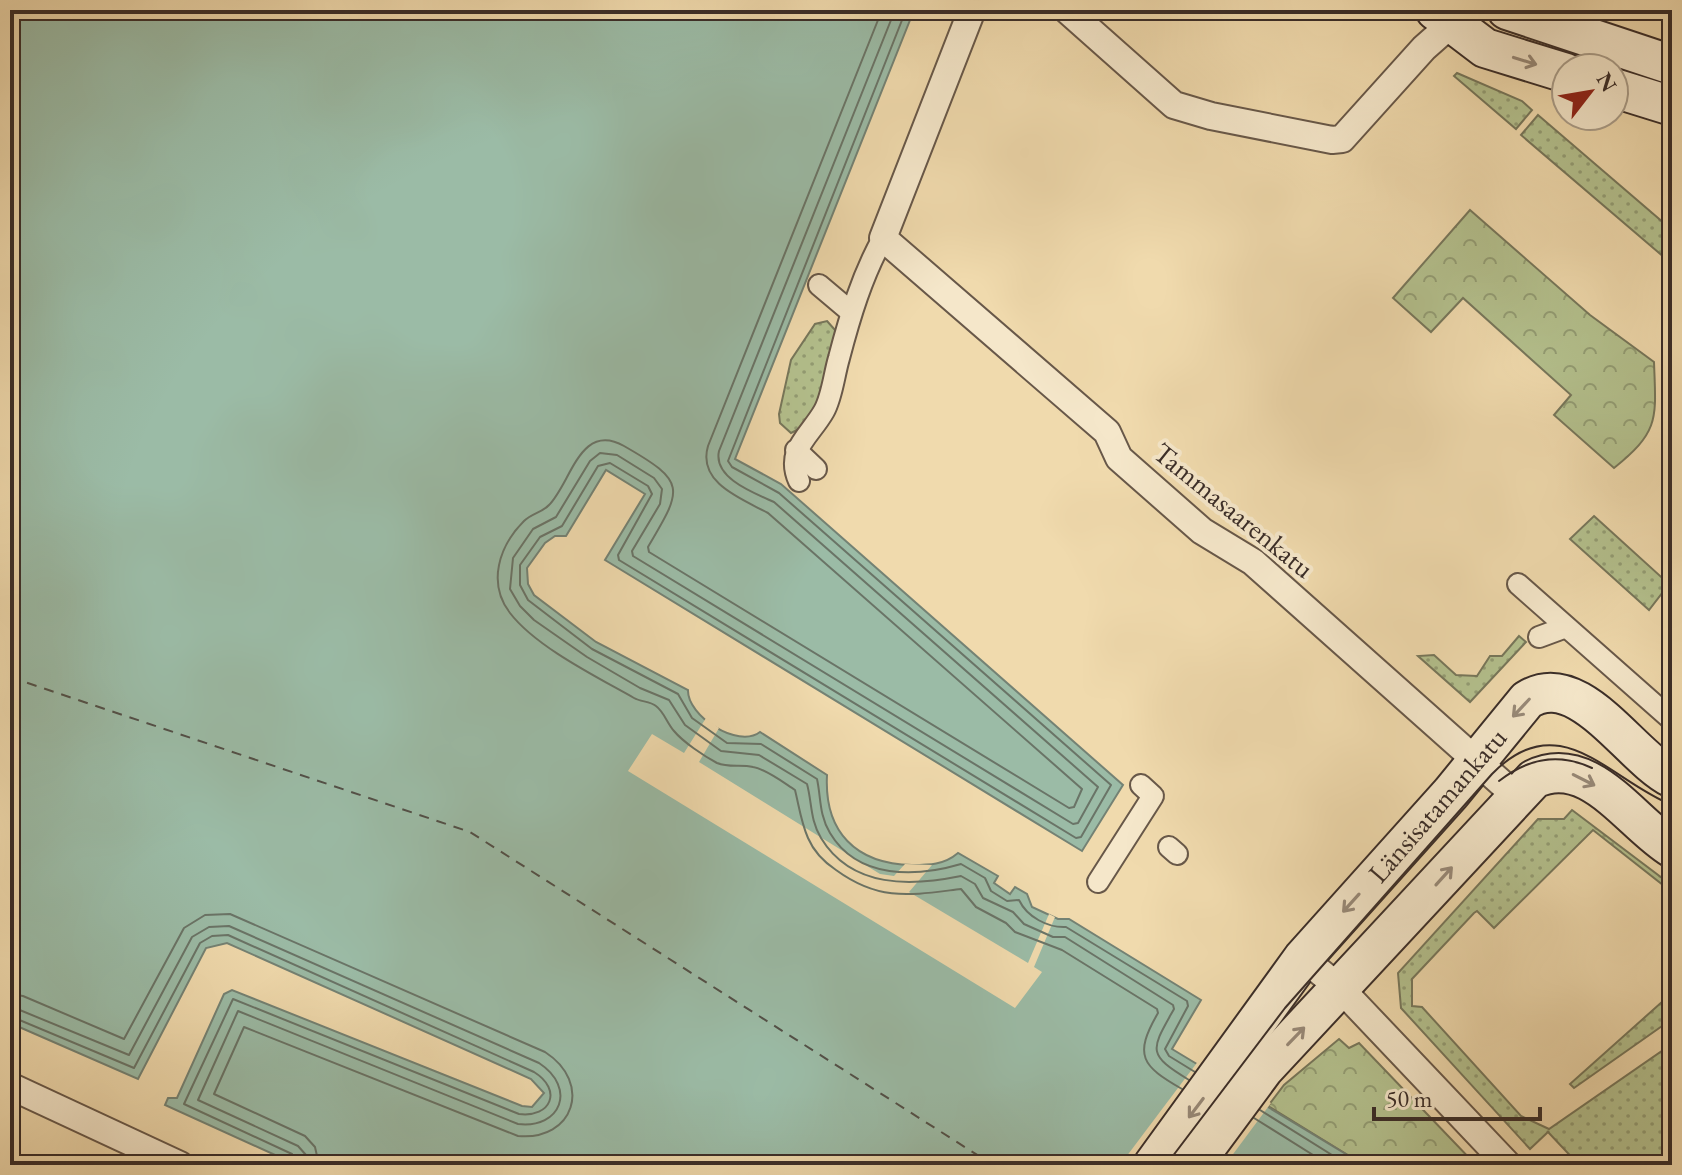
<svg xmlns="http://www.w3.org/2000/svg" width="1682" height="1175" font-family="'EB Garamond',serif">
<defs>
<pattern id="grass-dots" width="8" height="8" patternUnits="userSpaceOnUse" patternTransform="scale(2)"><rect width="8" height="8" fill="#b4c18e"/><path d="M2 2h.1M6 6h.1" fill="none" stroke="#939d74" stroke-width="1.8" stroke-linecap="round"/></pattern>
<pattern id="forest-crowns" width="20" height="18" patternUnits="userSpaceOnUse" patternTransform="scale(2)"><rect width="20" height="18" fill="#b4c18e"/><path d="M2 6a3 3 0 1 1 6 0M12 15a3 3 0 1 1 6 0" fill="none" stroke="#939d74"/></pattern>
</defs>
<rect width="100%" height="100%" fill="#f0daad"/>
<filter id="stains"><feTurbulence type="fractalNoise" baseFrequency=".0025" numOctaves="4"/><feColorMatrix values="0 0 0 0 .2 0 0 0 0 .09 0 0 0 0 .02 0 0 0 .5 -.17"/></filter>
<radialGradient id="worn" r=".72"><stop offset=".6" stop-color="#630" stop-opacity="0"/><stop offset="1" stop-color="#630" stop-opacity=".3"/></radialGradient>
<g fill="url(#grass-dots)" stroke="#77775b" stroke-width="2">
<polygon points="1457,73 1522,101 1532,110 1516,129 1454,76"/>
<polygon points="1538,115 1672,230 1672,264 1521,135"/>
<path d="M827,321L835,330C836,362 824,420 791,433L780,423L779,414L791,360L815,324Z"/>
<polygon points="1594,516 1669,584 1649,610 1570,539"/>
<polygon points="1519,636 1526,642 1470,702 1418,656 1434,655 1456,675 1477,676 1490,656 1502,656"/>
<polygon points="1572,810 1666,881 1663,885 1593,830 1494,928 1477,911 1474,913 1412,979 1412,1006 1422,1007 1521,1116 1549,1129 1672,1044 1672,1165 1579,1165 1548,1132 1530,1149 1401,1008 1398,973 1538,819 1564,819"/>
<polygon points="1672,993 1672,1019 1574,1088 1570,1084"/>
</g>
<g fill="url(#forest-crowns)" stroke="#77775b" stroke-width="2">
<path d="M1470,210L1590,315L1654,362C1656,419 1660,431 1614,468L1554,415L1571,395L1463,298L1431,332L1393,298Z"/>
<polygon points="1339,1039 1349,1048 1359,1043 1476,1165 1364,1165 1268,1106 1284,1085"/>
</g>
<path fill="#9bbba6" stroke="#748274" stroke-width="2" d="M10,10H914L735,459L781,484L1123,785L1082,851L605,560L645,494L606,470L566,536H555L545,543L527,568L528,584L534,595L596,642L688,690C687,716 738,749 760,732L827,775C824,832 856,864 912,865C929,865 944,865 958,853L998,876L994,883L1010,894L1015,887L1027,894L1032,907L1058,919H1069L1201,1000L1172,1049L1364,1165H297L165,1105L168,1098H177L224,994L232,990L522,1106L532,1107L544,1093L531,1079L227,943L206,948L138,1079L10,1023Z"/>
<g fill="#f0daad">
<polygon points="706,718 719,728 699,762 880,874 894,876 905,864 932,865 909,892 1028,963 1049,914 1055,917 1034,967 1042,972 1015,1008 628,771 652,734 684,753"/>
<polygon points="1199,1060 1271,1103 1225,1165 1120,1165"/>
</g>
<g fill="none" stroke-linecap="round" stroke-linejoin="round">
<g stroke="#6a7467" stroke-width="2">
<path d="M882,10L708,446C697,483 742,499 768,513L1082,789L1074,807L1069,808L649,552L648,547C683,488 687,482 624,446C580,421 571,483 549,505C543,512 531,514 524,521C499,546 487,583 510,613C536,647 597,677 634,698C641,702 650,701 656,706C664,712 667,723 674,731C683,742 704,756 717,763C729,768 741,764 753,767C766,769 784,783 795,790C799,806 801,822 808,838C814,852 824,862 836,870C880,902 911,895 961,889L976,907L1006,923L1015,932L1062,950L1157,1009L1158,1013C1133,1056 1142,1066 1182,1089"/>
<path d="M895,10L719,451C713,478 754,493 774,502L1098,787L1078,823L1073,824L633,556L632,551L660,504L662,489L654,478L617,455L600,453L590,461L556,517L533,529L513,558L510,589L520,606L534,620L587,657L640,688L669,700L685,725L721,751L759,755L807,784C812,802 810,820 821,838C852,889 912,886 961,876L975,884L983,898L1013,912L1024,924L1053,937H1065L1173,1005L1174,1009C1151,1050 1146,1054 1189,1080"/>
<path d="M906,10L728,461L732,467L779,493L1111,785L1081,837L1076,838L619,560L618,555L652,494L648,486L610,463L598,466L562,526L540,537L520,565V585L528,600L592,649L678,694L692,718L727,743L761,744L817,779C821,797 819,815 830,833C858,880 917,877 961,864L985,878L991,891L1007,901L1019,900C1027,917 1048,928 1066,927L1187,1001L1188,1006L1165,1049L1169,1056L1195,1072"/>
<path d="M10,994L23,996L124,1039L184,928L205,915L230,914L545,1052C593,1083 574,1141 518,1136L244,1027L214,1094L305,1136L315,1147L319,1165"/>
<path d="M10,1006L129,1055L192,937L209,927L229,926L539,1063C577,1088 561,1129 518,1124L238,1011L198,1100L298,1146L306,1155L307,1165"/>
<path d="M10,1016L134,1068L200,943L212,936L228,935L534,1072C563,1090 551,1118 519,1114L233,999L184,1104L292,1154L297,1165"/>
<polyline points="1260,1110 1348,1165"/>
<polyline points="1254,1118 1329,1165"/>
</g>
<polyline stroke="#525048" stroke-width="2" stroke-dasharray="10 8" stroke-linecap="butt" points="10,677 470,832 993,1165"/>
<g stroke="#685849" stroke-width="24">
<g id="pedestrian">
<polyline points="819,285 851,312"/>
<polyline points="796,450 816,469"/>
<path d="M799,481C785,450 810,436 824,411C832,397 834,375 839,358C850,316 862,276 883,238"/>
<polyline points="1518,584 1672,720"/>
<polyline points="1539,637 1566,627"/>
<polyline points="1169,847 1177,854"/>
<polyline points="1098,882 1153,796 1141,785"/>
</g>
</g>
<g stroke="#685849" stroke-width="30">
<g id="minor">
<polyline points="972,10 883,238 1107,432 1119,458 1202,531 1253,562 1516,796"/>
<polyline points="1067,10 1174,105 1211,116 1332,140 1342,139 1424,48 1467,10"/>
<polyline points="1303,958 1341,989 1508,1165"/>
<polyline points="10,1086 180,1165"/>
</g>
</g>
<g stroke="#3a2d28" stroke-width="42">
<g id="secondary">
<polyline points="1435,10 1485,48 1566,73"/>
<polyline points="1507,10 1672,65"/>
<polyline points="1614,88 1672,106"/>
<path d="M1153,1165L1303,958L1451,793L1527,700C1579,667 1630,757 1672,778"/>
<path d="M1193,1165L1264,1069L1534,779C1589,752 1631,823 1672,848"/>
</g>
</g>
<use href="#pedestrian" stroke="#f5e7ca" stroke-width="20"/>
<use href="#minor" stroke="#f5e7ca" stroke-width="26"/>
<use href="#secondary" stroke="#f5e7ca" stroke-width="38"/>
<g stroke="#3a2d28" stroke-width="2">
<path d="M1499,781C1527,759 1558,752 1592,768"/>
<path d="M1166,1165L1285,1008L1492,774C1560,704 1609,780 1672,805"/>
</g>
</g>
<defs><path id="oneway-shaft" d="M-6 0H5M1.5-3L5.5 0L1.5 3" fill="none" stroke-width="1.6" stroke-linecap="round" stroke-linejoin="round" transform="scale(2)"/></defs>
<g stroke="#988a79">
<use href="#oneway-shaft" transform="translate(1525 61) rotate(17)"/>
<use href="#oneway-shaft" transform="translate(1521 708) rotate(133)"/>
<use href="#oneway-shaft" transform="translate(1584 780) rotate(27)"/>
<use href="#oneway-shaft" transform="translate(1444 876) rotate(-48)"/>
<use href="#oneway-shaft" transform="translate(1351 903) rotate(132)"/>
<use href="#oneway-shaft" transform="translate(1296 1036) rotate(-46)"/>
<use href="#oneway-shaft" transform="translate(1196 1108) rotate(127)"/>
</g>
<g text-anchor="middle" stroke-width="8" stroke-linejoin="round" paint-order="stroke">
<g font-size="28" fill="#3a2d28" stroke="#f5e7ca">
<text transform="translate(1234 510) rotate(39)" y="10">Tammasaarenkatu</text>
<text transform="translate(1437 805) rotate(-49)" y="10">Länsisatamankatu</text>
</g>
</g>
<rect width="1682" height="1175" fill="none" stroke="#f0daad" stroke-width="40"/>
<rect x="12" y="12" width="1658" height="1151" fill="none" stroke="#3a2d28" stroke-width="4"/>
<rect x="20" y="20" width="1642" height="1135" fill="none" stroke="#3a2d28" stroke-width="2"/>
<g transform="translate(1590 92) rotate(59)"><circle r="38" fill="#f5e7ca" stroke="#aa9d89" stroke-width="2"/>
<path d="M0-6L14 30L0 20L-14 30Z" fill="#8f2418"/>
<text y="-12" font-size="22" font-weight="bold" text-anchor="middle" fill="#3a2d28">N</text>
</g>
<path d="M1374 1107v12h166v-12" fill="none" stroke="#3a2d28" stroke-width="4"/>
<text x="1386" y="1107" font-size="24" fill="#3a2d28" stroke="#f5e7ca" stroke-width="6" paint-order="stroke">50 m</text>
<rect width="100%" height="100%" filter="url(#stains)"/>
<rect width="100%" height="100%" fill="url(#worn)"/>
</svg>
